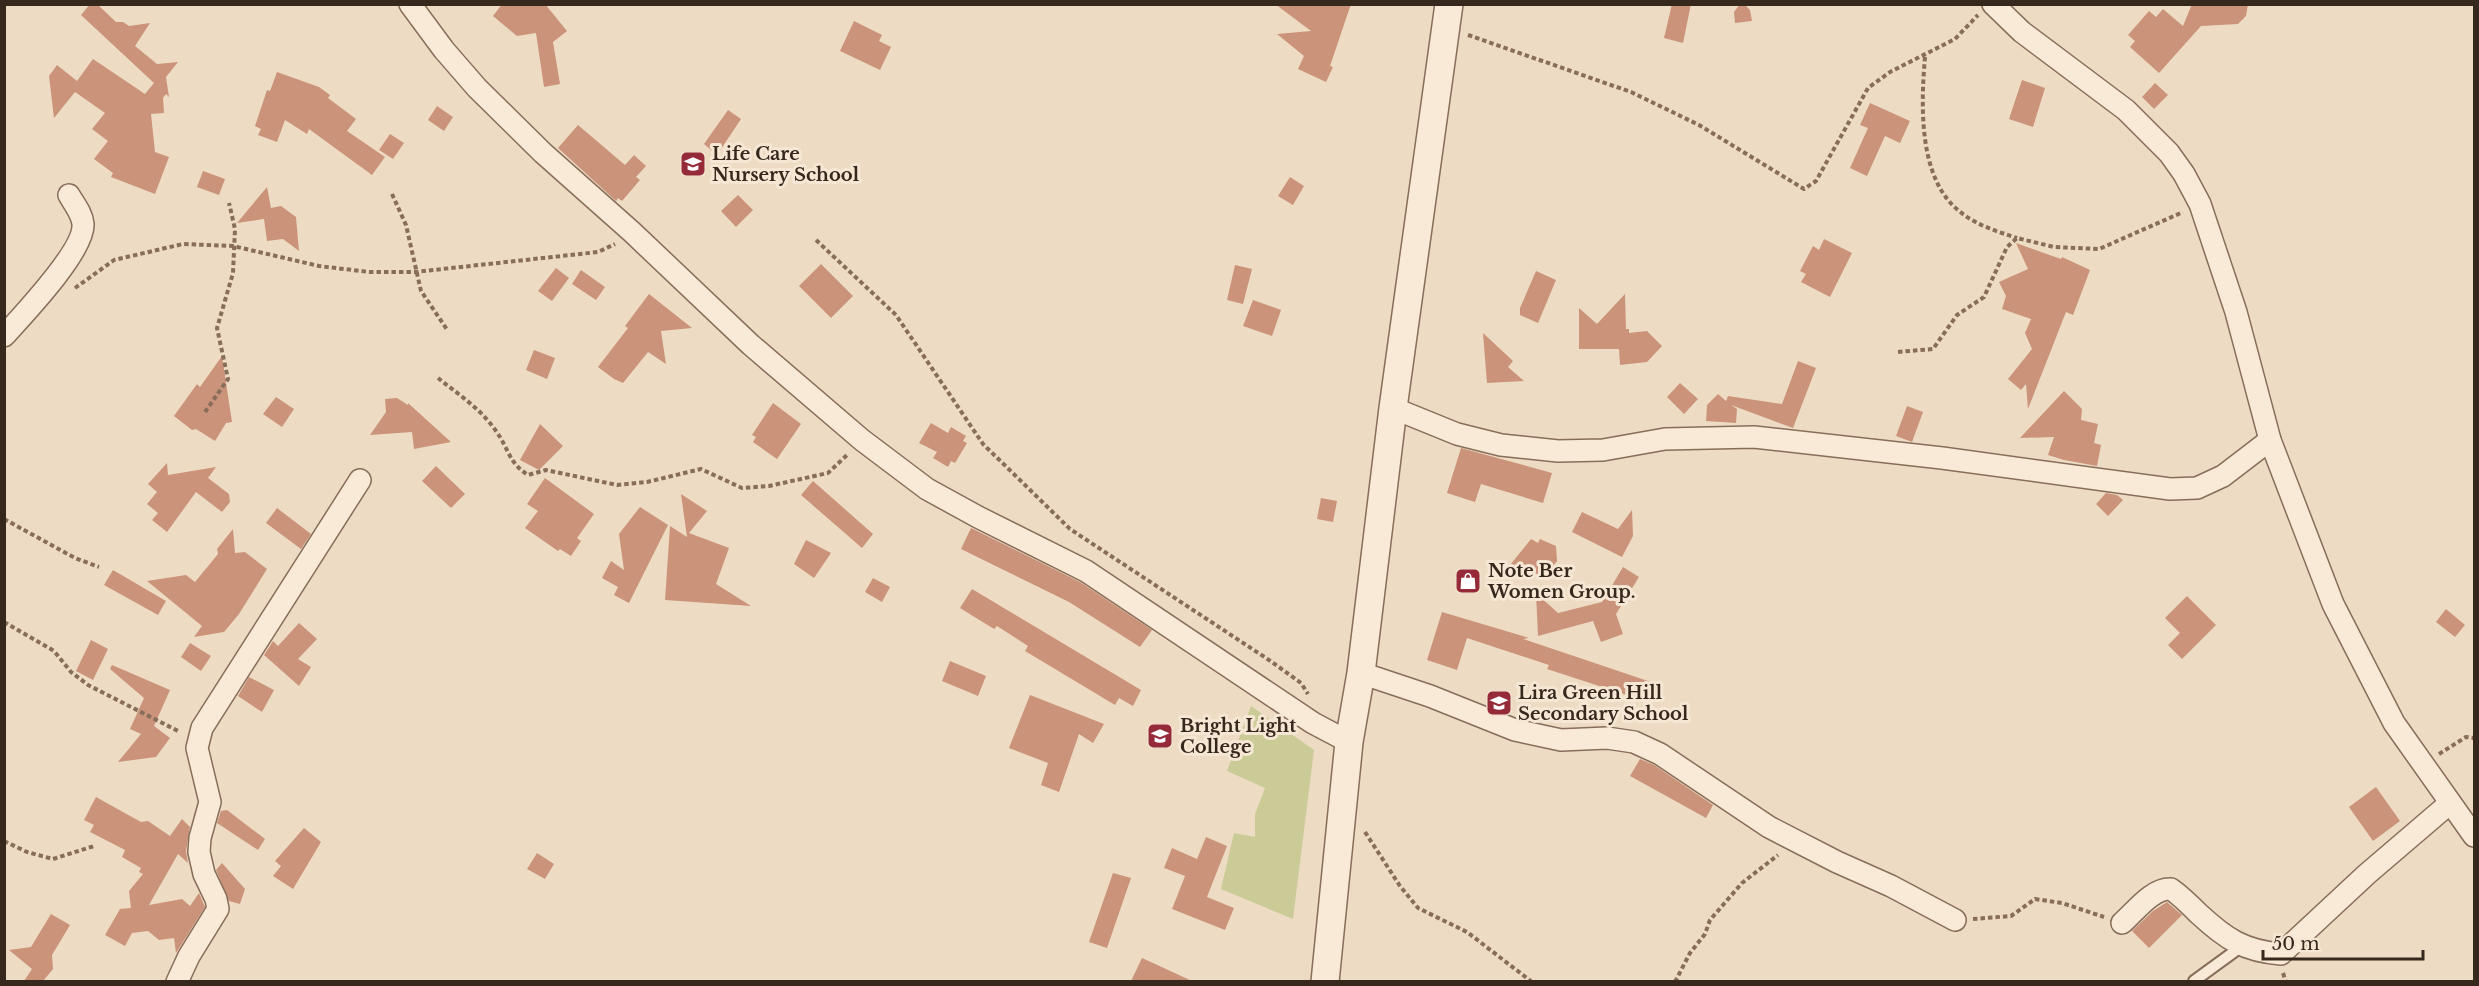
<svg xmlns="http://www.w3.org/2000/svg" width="2479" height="986" font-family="'Libre Baskerville',serif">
<rect width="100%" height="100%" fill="#eddcc3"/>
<polygon fill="#cbcb97" points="1251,706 1314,750 1293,919 1221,889 1234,833 1255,837 1255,814 1265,788 1227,771"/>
<g fill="#cb937a">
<polygon points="90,4 97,4 116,22 123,22 129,26 150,23 135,46 157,64 178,62 166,77 169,97 166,94 163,98 164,113 151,114 155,152 169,157 155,194 111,177 113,173 94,159 108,141 92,129 105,113 75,92 54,118 49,76 57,65 77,81 93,59 145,94 154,83 81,15"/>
<polygon points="502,4 545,4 567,31 553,42 560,84 544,87 536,33 517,36 493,16"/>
<polygon points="1275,4 1351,4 1330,66 1333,67 1326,82 1298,69 1304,56 1277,34 1311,31"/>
<polygon points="1672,4 1691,4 1683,43 1664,38"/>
<polygon points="1740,4 1744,4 1750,10 1752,21 1735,23 1734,12"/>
<polygon points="2192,4 2248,4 2246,16 2238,24 2201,26 2159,73 2130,47 2135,41 2128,35 2149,11 2156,17 2163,9 2183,26"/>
<polygon points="854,21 882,35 879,41 891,47 880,70 840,51"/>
<polygon points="277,72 319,87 330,95 328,98 356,119 347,131 385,157 372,175 309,129 307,134 285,120 277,142 258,135 261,129 255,126 267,90 270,91"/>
<polygon points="2022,80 2045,88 2033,127 2009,119"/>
<polygon points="2155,83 2168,95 2154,109 2142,97"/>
<polygon points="1870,103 1910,121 1900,143 1885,136 1867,176 1850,168 1868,128 1860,125"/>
<polygon points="437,106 453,117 444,131 428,120"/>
<polygon points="728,110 741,119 717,155 704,144"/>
<polygon points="578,125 625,165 634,155 646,166 636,177 640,180 622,201 618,198 616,201 558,148"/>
<polygon points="390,134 404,143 393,159 379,150"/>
<polygon points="203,171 225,179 219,195 197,187"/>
<polygon points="1290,177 1304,186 1293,205 1278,196"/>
<polygon points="267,187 271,208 281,206 296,217 299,251 283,239 267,241 264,219 237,223"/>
<polygon points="738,195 753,210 736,227 721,211"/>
<polygon points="1824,239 1852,253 1830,297 1801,282 1806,274 1800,271 1813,246 1819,250"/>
<polygon points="2016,243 2061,259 2062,257 2090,270 2073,315 2066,312 2028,409 2026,384 2021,390 2008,379 2032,349 2025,333 2031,319 2002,309 2006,296 1999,282 2028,269"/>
<polygon points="821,264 853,296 831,318 799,286"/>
<polygon points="1235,265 1252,269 1243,304 1227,300"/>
<polygon points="556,268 569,278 552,301 538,291"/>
<polygon points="581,270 605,287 596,300 572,284"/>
<polygon points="1536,271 1556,280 1538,323 1520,315 1520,308"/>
<polygon points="649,294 692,328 661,331 666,364 648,352 623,383 614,379 598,367 628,328 625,326"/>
<polygon points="1625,294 1626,329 1629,329 1629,333 1647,331 1662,346 1647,362 1620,365 1619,349 1579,349 1579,308 1597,324"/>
<polygon points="1253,300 1281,310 1272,336 1243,326"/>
<polygon points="1483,333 1513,361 1508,367 1524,381 1487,383"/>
<polygon points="534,350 555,358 547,379 526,370"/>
<polygon points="222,356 232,422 226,423 215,441 196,429 192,430 174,416 197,384 200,387"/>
<polygon points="1798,361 1816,368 1793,428 1731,405 1737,409 1736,423 1706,421 1707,405 1718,394 1726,401 1728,396 1782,404"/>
<polygon points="1680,383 1698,399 1684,414 1667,397"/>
<polygon points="2064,391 2082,409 2081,420 2098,424 2094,443 2101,445 2097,466 2064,460 2048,455 2054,437 2020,438"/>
<polygon points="276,397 294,409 282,427 263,414"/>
<polygon points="397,398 408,405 408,403 451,442 414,449 412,432 370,435 386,412 385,399"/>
<polygon points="773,403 801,424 777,459 753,442 756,437 752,435"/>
<polygon points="1907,406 1923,412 1912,442 1896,436"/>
<polygon points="931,423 948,433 951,427 966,436 963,441 967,443 955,463 951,461 948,467 933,458 937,452 919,443"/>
<polygon points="540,424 563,446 539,470 520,460"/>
<polygon points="1461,448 1552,473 1543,503 1481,484 1475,502 1447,493"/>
<polygon points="167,463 168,475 216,467 208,478 229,494 230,502 222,512 196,492 167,532 152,520 158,513 147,504 157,492 148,484"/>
<polygon points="436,466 465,494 451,508 422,481"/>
<polygon points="545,478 594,514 577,538 581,541 571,556 560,549 558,551 525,528 538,511 527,504"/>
<polygon points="813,481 873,534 862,548 801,495"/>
<polygon points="2106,493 2117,495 2123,500 2108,516 2096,504"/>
<polygon points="681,494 707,511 689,533 729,548 716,584 751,606 665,600 670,526 687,537"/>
<polygon points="1321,498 1337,501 1333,522 1317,519"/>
<polygon points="640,507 668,525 629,603 614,595 618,587 602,578 611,561 624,570 619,534"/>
<polygon points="277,508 311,534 301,549 266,523"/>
<polygon points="1632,510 1633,536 1622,557 1572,532 1582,512 1618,529"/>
<polygon points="971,528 1080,582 1152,630 1140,647 1069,602 961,549"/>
<polygon points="233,529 235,553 245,552 267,569 239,614 224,632 194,637 202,626 147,581 186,575 195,582 218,554 217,549"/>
<polygon points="1531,539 1538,543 1540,539 1556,546 1557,561 1543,579 1531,570 1506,570"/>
<polygon points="806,540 831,553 814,578 794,564"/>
<polygon points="1623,567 1639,577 1616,614 1623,634 1601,642 1593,621 1538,636 1536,593 1558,613 1602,602"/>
<polygon points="113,570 166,601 158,615 104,585"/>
<polygon points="873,578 890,587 882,602 865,592"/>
<polygon points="972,589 1141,690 1133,706 1119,698 1115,705 1025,651 1028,646 997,626 994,629 960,608"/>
<polygon points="2187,596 2216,625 2182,659 2168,645 2180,633 2165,618"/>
<polygon points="2446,609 2465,625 2455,637 2436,622"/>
<polygon points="1442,612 1529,638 1523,639 1651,682 1645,701 1547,669 1549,665 1467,638 1457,670 1427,660"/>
<polygon points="299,623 317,639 298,659 311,667 299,686 264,655 273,641 278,646"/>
<polygon points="91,640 108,649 93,680 76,671"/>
<polygon points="190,643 211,656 201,671 181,657"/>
<polygon points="950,661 986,676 978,696 942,681"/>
<polygon points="112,665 170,690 154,726 170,738 156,757 118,762 141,734 130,729 144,698 110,669"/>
<polygon points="249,677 274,690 262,712 238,696"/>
<polygon points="1030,695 1104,724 1093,743 1079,734 1059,792 1041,785 1048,763 1009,748"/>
<polygon points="1640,759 1654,765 1713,805 1706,818 1630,776"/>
<polygon points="2376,787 2400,821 2373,841 2349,807"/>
<polygon points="96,797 141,822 148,821 170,836 182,819 190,827 186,851 188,863 178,854 149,905 182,899 190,906 199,893 205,907 176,953 174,938 159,940 148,931 132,933 125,946 105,935 120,909 131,908 129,891 143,874 139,872 141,868 122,857 125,850 90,832 94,825 84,820"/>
<polygon points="227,810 265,839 258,850 217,823 221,811"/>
<polygon points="304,828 321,842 293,889 273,876 281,866 275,861"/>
<polygon points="1206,837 1227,846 1207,897 1234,908 1225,930 1172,909 1185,876 1164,868 1172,848 1197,859"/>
<polygon points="537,853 554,864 545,879 527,869"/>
<polygon points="222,863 245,889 240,904 229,901 216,870"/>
<polygon points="1113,873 1131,878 1107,948 1089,942"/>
<polygon points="2167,902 2182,915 2149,948 2132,931 2153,911"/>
<polygon points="51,914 70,925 52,955 53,969 43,981 24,981 32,969 9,950 31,947"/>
<polygon points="1142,958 1153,963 1192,981 1131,981"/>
</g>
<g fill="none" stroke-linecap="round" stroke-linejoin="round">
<g stroke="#876d5a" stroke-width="14">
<polyline id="service" points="2194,981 2242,946"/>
</g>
<g stroke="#876d5a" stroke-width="24">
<g id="minor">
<polyline points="410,4 444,50 477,88 543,153 632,232 751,345 862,440 927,489 978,517 1086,571 1313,723 1349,742"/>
<polyline points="1993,4 2022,32 2126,110 2169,153 2184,174 2200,204 2236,312 2270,440 2333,604 2394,723 2474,836"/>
<path d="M4,336C23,315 85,250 83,224C82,213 74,204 69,195"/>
<polyline points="1393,408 1457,434 1501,445 1558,451 1603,450 1665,439 1754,437 1942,458 2170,489 2197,488 2223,476 2270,440"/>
<polyline points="1361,673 1430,696 1515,730 1561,740 1607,738 1634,742 1660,754 1769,827 1837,862 1891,886 1955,920"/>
<path d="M2122,923C2135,912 2152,888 2171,889C2181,896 2190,905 2199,914C2226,939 2244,951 2281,954L2367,874L2450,803"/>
<polyline points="177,982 189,956 218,909 216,899 204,874 199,852 200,838 210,802 197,748 202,728 360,480"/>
</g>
</g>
<g stroke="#876d5a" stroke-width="30">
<polyline id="tertiary" points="1325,982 1349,742 1361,673 1393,408 1449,4"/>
</g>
<g stroke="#876d5a" stroke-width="4" stroke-dasharray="4.5 3" stroke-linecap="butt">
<polyline points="1468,35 1631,92 1699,125 1804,189 1816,181 1868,88 1890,72 1955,39 1978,15"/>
<path d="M1925,57C1921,104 1918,177 1958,210C1975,225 1996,231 2017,238"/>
<polyline points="392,194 406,225 421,291 448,331"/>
<polyline points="816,240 896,315 983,444 1070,529 1269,660 1301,683 1308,694"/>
<polyline points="75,288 114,260 183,244 233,246 319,266 369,272 415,272 598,252 615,244"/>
<polyline points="1898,352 1933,349 1957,315 1984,297 2007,247 2017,238 2054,247 2099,249 2183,212"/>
<path d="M438,378C458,394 481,409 496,431C509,449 508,462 528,475L546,470L617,485L647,482L701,469L742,488L769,486L828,473L848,454"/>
<polyline points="205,412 228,379 217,328 233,273 235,229 229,203"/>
<polyline points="4,519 75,558 99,567"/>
<polyline points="4,622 54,651 71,672 88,685 180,732"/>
<polyline points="2439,754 2466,737 2474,738"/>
<polyline points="1365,832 1400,886 1418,908 1467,932 1532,982"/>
<polyline points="4,841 27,852 53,859 94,846"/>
<polyline points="1973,919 2011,916 2035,899 2062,903 2104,917"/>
<polyline points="2283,973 2286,982"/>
<polyline points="1675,982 1690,953 1705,934 1710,920 1742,883 1778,855"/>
</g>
<use href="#service" stroke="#f8ead6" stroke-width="10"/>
<use href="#minor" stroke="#f8ead6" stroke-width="21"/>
<use href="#tertiary" stroke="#f8ead6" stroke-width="27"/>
</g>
<defs>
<g id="school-square" transform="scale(1.35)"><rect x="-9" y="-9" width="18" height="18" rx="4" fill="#952b38" stroke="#f5e7d3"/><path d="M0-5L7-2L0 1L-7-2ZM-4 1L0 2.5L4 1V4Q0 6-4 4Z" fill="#fff"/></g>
<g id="shop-square" transform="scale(1.35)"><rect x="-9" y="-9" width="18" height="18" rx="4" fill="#952b38" stroke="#f5e7d3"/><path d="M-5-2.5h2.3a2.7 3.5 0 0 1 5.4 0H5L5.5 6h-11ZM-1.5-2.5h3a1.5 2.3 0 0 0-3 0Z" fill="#fff"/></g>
</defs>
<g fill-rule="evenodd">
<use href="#school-square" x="693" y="164"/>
<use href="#shop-square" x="1468" y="581"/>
<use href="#school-square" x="1499" y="703"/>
<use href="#school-square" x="1160" y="736"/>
</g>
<g text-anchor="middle" stroke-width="6" stroke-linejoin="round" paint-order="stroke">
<g font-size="18" font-weight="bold" fill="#37281e" stroke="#f5e7d3" text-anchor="start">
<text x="712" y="160">Life Care<tspan x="712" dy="21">Nursery School</tspan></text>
<text x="1488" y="577">Note Ber<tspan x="1488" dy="21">Women Group.</tspan></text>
<text x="1518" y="699">Lira Green Hill<tspan x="1518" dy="21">Secondary School</tspan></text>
<text x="1180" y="732">Bright Light<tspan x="1180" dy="21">College</tspan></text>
</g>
</g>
<rect width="2479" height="986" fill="none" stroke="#37281e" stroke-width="12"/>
<path d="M2263 950v9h160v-9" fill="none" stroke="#37281e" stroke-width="3"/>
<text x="2272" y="950" font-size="18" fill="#37281e" stroke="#f5e7d3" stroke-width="4.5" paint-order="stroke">50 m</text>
</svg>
